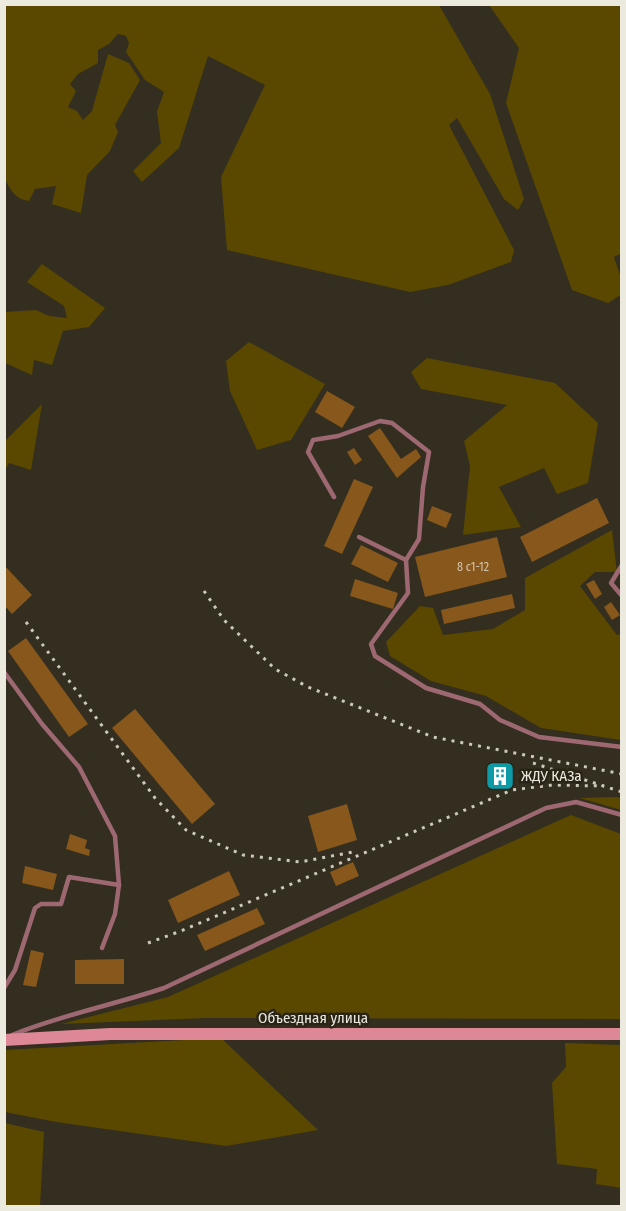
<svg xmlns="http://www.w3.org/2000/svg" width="626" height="1211" font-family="'Fira Sans Condensed',sans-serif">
<rect width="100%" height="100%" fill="#332e1f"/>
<g fill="#5a4800">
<path d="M4,5H439L490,94L524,199L518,210L504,199L457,118L449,125L514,250L511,262L448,285L410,292L227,250L221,177L265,85L208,56L179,148L142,182L133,171L161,143L157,112L164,92L145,80L126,52L129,43L126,36L118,34L109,44L98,50V63L78,74L70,84L76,91L68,107L77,111L83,120L92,111L108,54L129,63L140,80L115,125L118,132L110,151L87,175L81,213L52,204L56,186L35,189L29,201C15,199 11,191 5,179Z"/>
<polygon points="489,5 621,5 622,253 614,257 621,278 622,294 608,303 572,290 506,103 519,48"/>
<polygon points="42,264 105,308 89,327 63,331 52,365 34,360 32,375 5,363 5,312 36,310 49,316 67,318 64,306 27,282"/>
<polygon points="249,342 325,384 291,440 257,450 230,391 226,361"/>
<polygon points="427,358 555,383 598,423 588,483 557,494 544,468 499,487 521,527 463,535 470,466 464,441 507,405 421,389 411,372"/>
<polygon points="42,404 31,470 9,463 5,470 5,441"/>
<polygon points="612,530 617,572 595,572 580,586 617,635 621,634 621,740 541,728 486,696 431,681 390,656 386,642 420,606 433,608 443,635 493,629 525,610 525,578"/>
<polygon points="617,797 621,798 621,810 580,798"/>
<polygon points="571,815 621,834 621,1019 207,1018 61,1024 168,997"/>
<polygon points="221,1038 318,1130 226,1146 56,1122 5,1112 5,1050"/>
<polygon points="565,1043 621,1045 621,1188 596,1184 597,1169 557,1164 552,1083 566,1067"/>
<polygon points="5,1123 44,1132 40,1206 5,1206"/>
</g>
<g fill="#88571b">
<polygon points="327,391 355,407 342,428 315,412"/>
<polygon points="380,428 401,459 416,449 421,457 397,478 368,436"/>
<polygon points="354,448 362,460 355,465 347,452"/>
<polygon points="354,479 373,487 342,554 324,546"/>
<polygon points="597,498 609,523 532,562 520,537"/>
<polygon points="432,506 452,514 446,528 427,520"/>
<polygon points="497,537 507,577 425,597 415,557"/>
<polygon points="361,545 398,563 388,582 351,564"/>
<polygon points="4,565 32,595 12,614 4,605"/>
<polygon points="355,579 398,593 393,609 350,596"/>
<polygon points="594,580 602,594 595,599 586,584"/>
<polygon points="512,594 515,608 444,624 441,610"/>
<polygon points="611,602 620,615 612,620 604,607"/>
<polygon points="26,638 88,724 69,737 8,651"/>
<polygon points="135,709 215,804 192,824 112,728"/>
<polygon points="512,768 512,784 489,784 489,769"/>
<polygon points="347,804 357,840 318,852 308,816"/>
<polygon points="70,834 87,840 85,848 90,850 89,856 66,849"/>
<polygon points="353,862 359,876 336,886 330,872"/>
<polygon points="25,866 57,874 53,890 22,883"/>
<polygon points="229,871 240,895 178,923 168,900"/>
<polygon points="257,908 265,924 205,951 197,935"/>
<polygon points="31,950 44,953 36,987 23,985"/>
<polygon points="124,959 124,984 75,984 75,960"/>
</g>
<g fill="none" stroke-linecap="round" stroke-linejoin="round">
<g stroke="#9e6872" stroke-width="4.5">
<polyline points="334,497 308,452 313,440 338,436 380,421 392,423 429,452 423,487 419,539 406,560 408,593 371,644 375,656 426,688 480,704 500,720 539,737 622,747"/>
<polyline points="359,537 406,560"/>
<polyline points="622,565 611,583 622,596"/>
<polyline points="4,672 42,724 79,767 115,836 119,885 69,877 61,904 41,904 35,908 15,970 4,988"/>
<polyline points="102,948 115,914 119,885"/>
<path d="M12,1035C61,1015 113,1005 164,988L546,808L576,802L622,815"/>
</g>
<polyline stroke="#dd8797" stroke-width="12" points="4,1040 110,1034 622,1034"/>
<g stroke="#cbc8bd" stroke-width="3" stroke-dasharray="3 6" stroke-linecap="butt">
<polyline points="204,591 224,620 275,669 308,687 433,737 622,774"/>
<polyline points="26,622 155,798 186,830 243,855 300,862 353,852"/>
<polyline points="533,763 622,792"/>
<polyline points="148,943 181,931 512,790 552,785 604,786"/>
</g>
</g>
<defs>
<g id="building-square" transform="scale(1.5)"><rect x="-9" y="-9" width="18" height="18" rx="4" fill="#0f9aa8" stroke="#292415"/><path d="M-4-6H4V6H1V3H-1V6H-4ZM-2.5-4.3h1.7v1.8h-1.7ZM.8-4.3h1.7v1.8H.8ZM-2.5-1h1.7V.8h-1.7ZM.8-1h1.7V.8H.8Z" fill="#fff"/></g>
</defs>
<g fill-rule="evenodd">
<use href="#building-square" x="500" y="776"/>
</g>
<g text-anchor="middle" stroke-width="5" stroke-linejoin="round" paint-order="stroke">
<g font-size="12" fill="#d3c4ae">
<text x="473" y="571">8 с1-12</text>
</g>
<g font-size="15" fill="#ece9df" stroke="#292415" text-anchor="start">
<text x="521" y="781">ЖДУ КАЗа</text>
</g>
<g font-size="15" fill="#ece9df" stroke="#292415">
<text x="313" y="1023">Объездная улица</text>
</g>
</g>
<rect width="626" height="1211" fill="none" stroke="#ece9df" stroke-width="12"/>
</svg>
